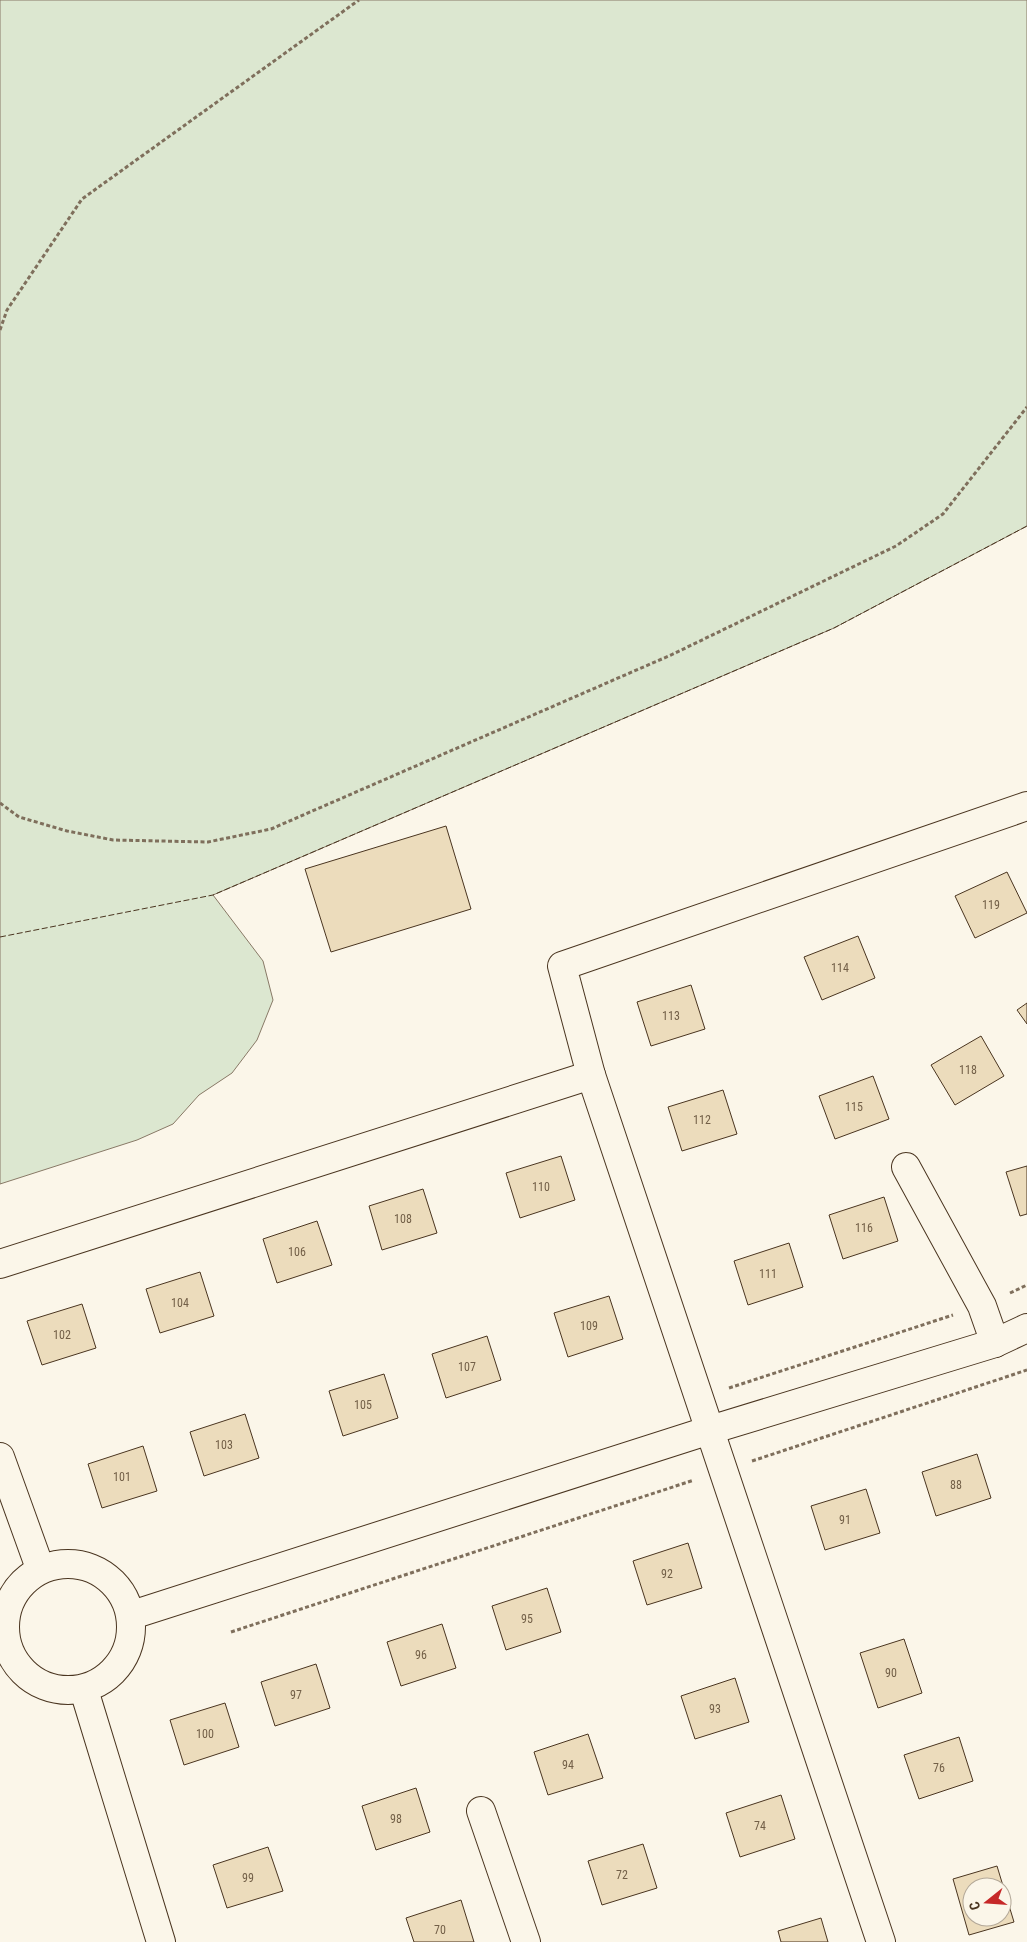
<svg xmlns="http://www.w3.org/2000/svg" width="1027" height="1942" font-family="'Roboto Condensed',sans-serif">
<rect width="100%" height="100%" fill="#fbf6e9"/>
<polygon fill="#dce7d0" stroke="#887966" points="0,0 1027,0 1027,526 834,628 213,895 263,961 273,1000 257,1040 232,1073 199,1095 173,1124 137,1140 0,1184"/>
<g fill="#ecdcbc" stroke="#4a3520" fill-rule="evenodd">
<polygon points="446,826 471,909 331,952 305,869"/>
<polygon points="1007,872 1027,913 975,938 955,896"/>
<polygon points="858,936 875,978 822,1000 804,957"/>
<polygon points="691,985 705,1029 651,1046 637,1002"/>
<polygon points="1027,1003 1027,1024 1017,1010"/>
<polygon points="981,1036 1004,1076 955,1105 931,1065"/>
<polygon points="873,1076 889,1119 835,1139 819,1096"/>
<polygon points="723,1090 737,1134 682,1151 668,1107"/>
<polygon points="561,1156 575,1200 520,1218 506,1173"/>
<polygon points="1027,1166 1027,1214 1020,1216 1006,1172"/>
<polygon points="423,1189 437,1233 382,1250 369,1206"/>
<polygon points="884,1197 898,1241 843,1259 829,1215"/>
<polygon points="317,1221 332,1265 277,1283 263,1239"/>
<polygon points="789,1243 803,1287 748,1305 734,1261"/>
<polygon points="200,1272 214,1316 160,1333 146,1289"/>
<polygon points="609,1296 623,1339 568,1357 554,1313"/>
<polygon points="82,1304 96,1348 42,1365 27,1321"/>
<polygon points="487,1336 501,1380 446,1398 432,1354"/>
<polygon points="384,1374 398,1418 343,1436 329,1391"/>
<polygon points="245,1414 259,1458 204,1476 190,1432"/>
<polygon points="143,1446 157,1491 102,1508 88,1464"/>
<polygon points="977,1454 991,1498 936,1516 922,1472"/>
<polygon points="866,1489 880,1533 825,1550 811,1506"/>
<polygon points="688,1543 702,1588 647,1605 633,1561"/>
<polygon points="547,1588 561,1632 506,1650 492,1606"/>
<polygon points="442,1624 456,1668 401,1686 387,1642"/>
<polygon points="904,1639 922,1693 878,1708 860,1653"/>
<polygon points="316,1664 330,1708 275,1726 261,1682"/>
<polygon points="735,1678 749,1722 695,1739 681,1696"/>
<polygon points="225,1703 239,1747 184,1765 170,1720"/>
<polygon points="588,1734 603,1778 548,1795 534,1752"/>
<polygon points="959,1737 973,1781 919,1799 904,1755"/>
<polygon points="416,1788 430,1832 376,1850 362,1806"/>
<polygon points="781,1795 795,1839 740,1857 726,1813"/>
<polygon points="643,1844 657,1888 602,1905 588,1861"/>
<polygon points="268,1847 283,1891 227,1908 213,1865"/>
<path d="M997,1866L1014,1922L969,1935L953,1879ZM972,1887H1002V1917H972Z"/>
<polygon points="461,1900 474,1942 414,1942 406,1918"/>
<polygon points="821,1918 828,1942 781,1942 778,1931"/>
</g>
<g fill="none" stroke-linecap="round" stroke-linejoin="round">
<g stroke="#4a3520" stroke-width="30">
<g id="minor">
<polyline points="906,1167 982,1306 995,1343"/>
<polyline points="0,1264 591,1075"/>
<polyline points="0,1457 40,1568"/>
<circle cx="68" cy="1627" r="63"/>
<polyline points="132,1615 710,1430 995,1343 1027,1328"/>
<polyline points="84,1690 161,1942"/>
<polyline points="481,1811 526,1942"/>
<polyline points="881,1942 591,1075 562,966 1027,806"/>
</g>
</g>
<g stroke="#7f6f5c" stroke-width="3" stroke-dasharray="4 2.5" stroke-linecap="butt">
<polyline points="0,330 7,310 82,199 359,0"/>
<polyline points="0,803 19,817 67,831 113,840 208,842 271,829 671,655 896,546 943,514 1027,407"/>
<polyline points="1010,1293 1027,1285"/>
<polyline points="729,1388 953,1315"/>
<polyline points="752,1461 1027,1370"/>
<polyline points="231,1632 694,1480"/>
</g>
<use href="#minor" stroke="#fbf6e9" stroke-width="28"/>
<polyline stroke="#4a3520" stroke-width="1" stroke-dasharray="6 2.5" stroke-linecap="butt" points="0,937 213,895 834,628 1027,526"/>
</g>
<g text-anchor="middle" stroke-width="4" stroke-linejoin="round" paint-order="stroke">
<g font-size="12" fill="#725f47">
<text x="991" y="909">119</text>
<text x="840" y="972">114</text>
<text x="671" y="1020">113</text>
<text x="968" y="1074">118</text>
<text x="854" y="1111">115</text>
<text x="702" y="1124">112</text>
<text x="541" y="1191">110</text>
<text x="403" y="1223">108</text>
<text x="864" y="1232">116</text>
<text x="297" y="1256">106</text>
<text x="768" y="1278">111</text>
<text x="180" y="1307">104</text>
<text x="589" y="1330">109</text>
<text x="62" y="1339">102</text>
<text x="467" y="1371">107</text>
<text x="363" y="1409">105</text>
<text x="224" y="1449">103</text>
<text x="122" y="1481">101</text>
<text x="956" y="1489">88</text>
<text x="845" y="1524">91</text>
<text x="667" y="1578">92</text>
<text x="527" y="1623">95</text>
<text x="421" y="1659">96</text>
<text x="891" y="1677">90</text>
<text x="296" y="1699">97</text>
<text x="715" y="1713">93</text>
<text x="205" y="1738">100</text>
<text x="568" y="1769">94</text>
<text x="939" y="1772">76</text>
<text x="396" y="1823">98</text>
<text x="760" y="1830">74</text>
<text x="622" y="1879">72</text>
<text x="248" y="1882">99</text>
<text x="440" y="1934">70</text>
</g>
</g>
<g transform="translate(987 1902) rotate(253)"><circle r="24" fill="#fbf6e9" stroke="#b4a999"/>
<path d="M0-4L9 19L0 12L-9 19Z" fill="#c62828"/>
<text y="-8" font-size="14" font-weight="bold" text-anchor="middle" fill="#4a3520">С</text>
</g>
</svg>
